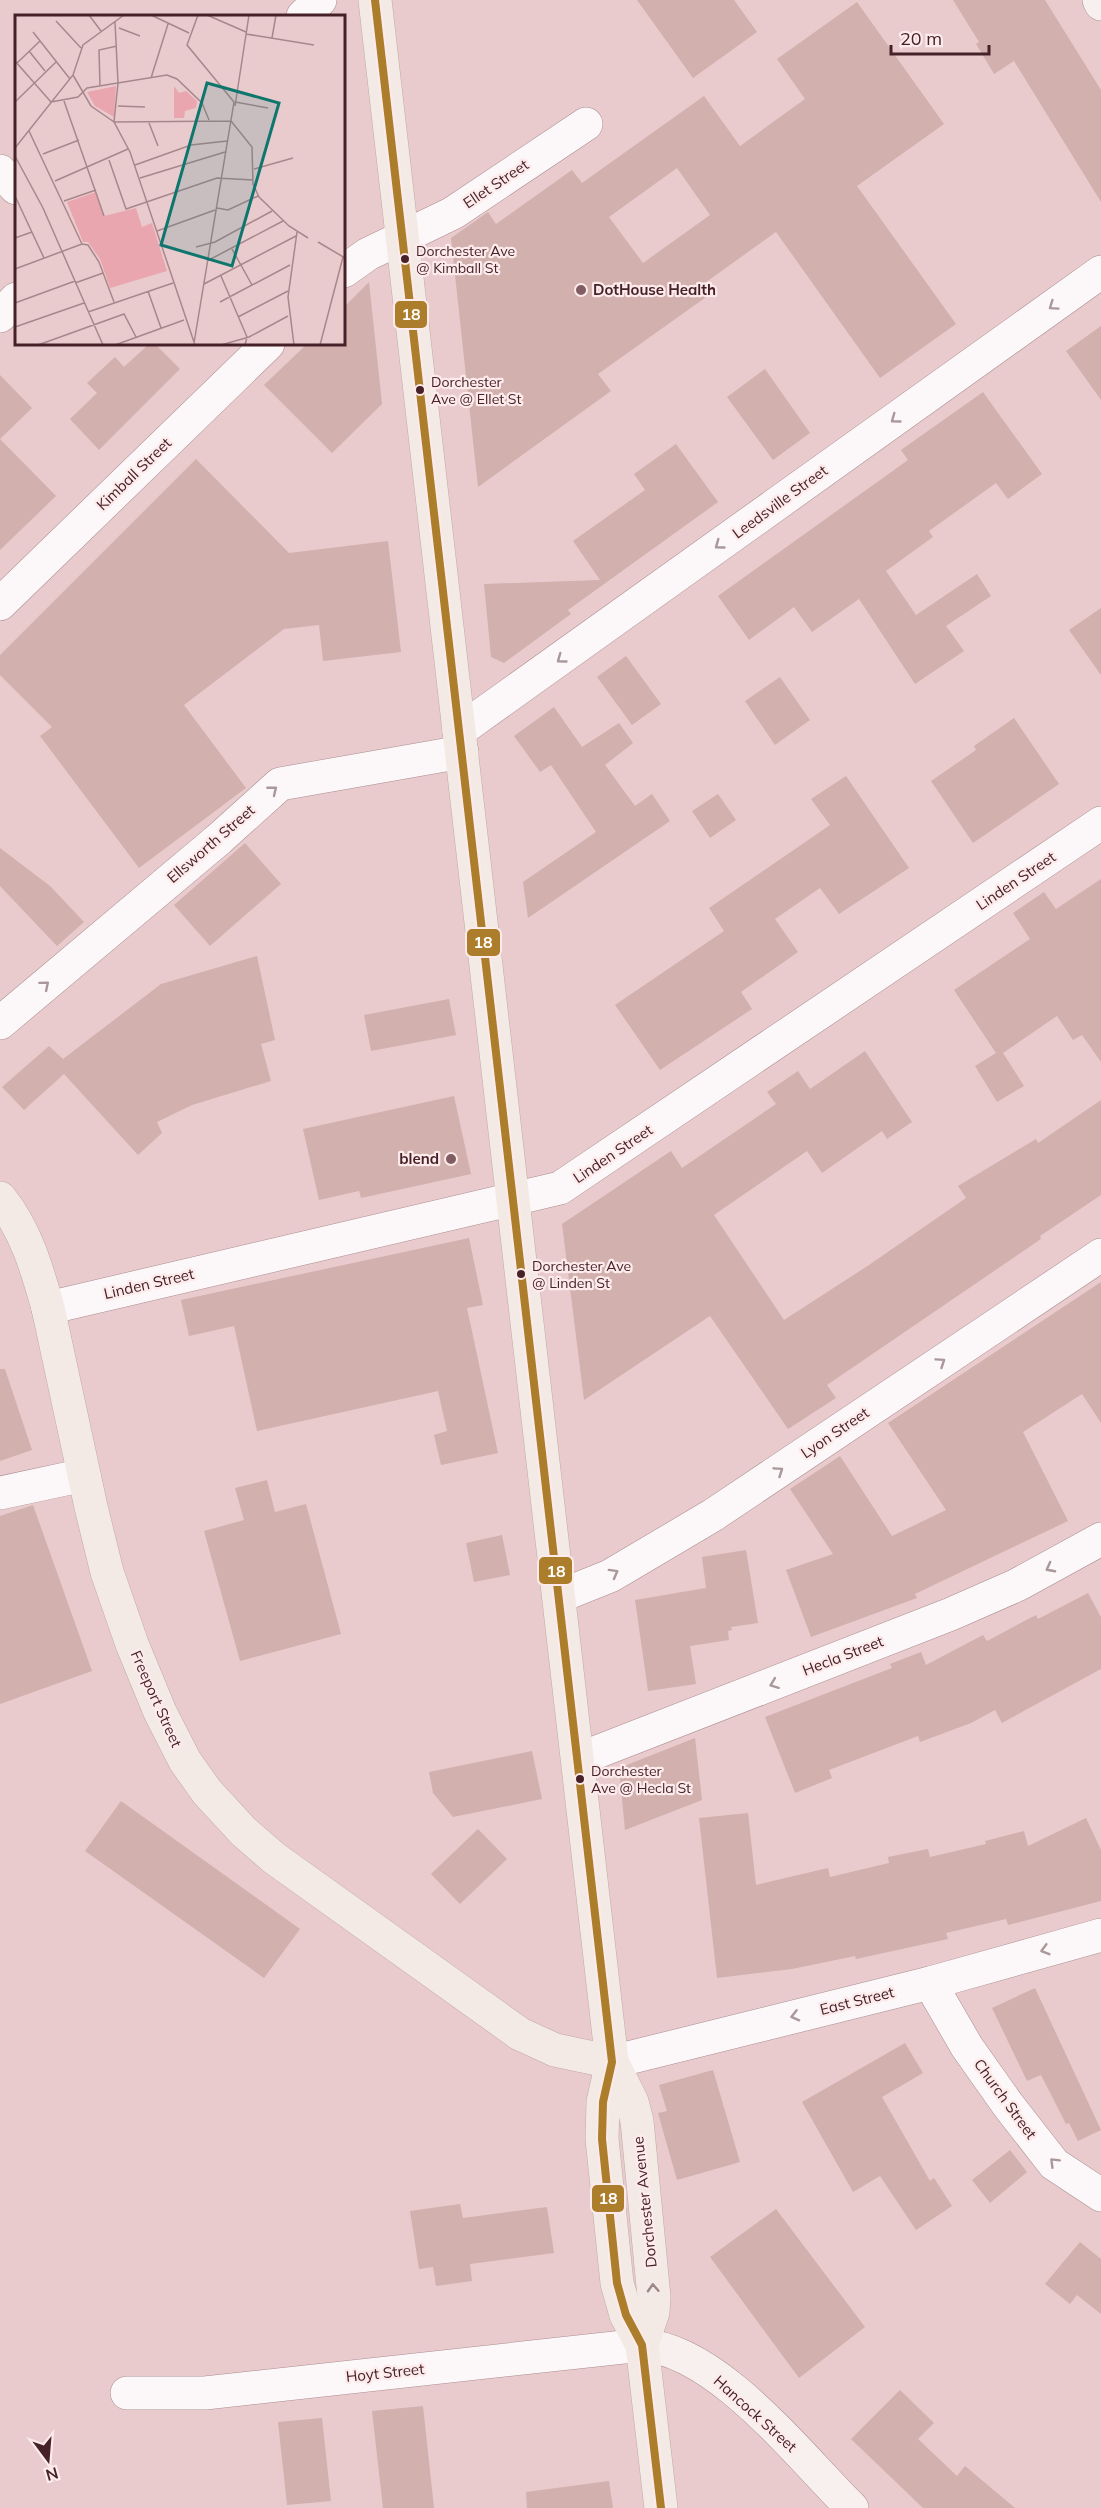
<svg xmlns="http://www.w3.org/2000/svg" width="1101" height="2508" font-family="Mulish,sans-serif">
<rect width="100%" height="100%" fill="#e9cbce"/>
<g fill="#d1b0ad" fill-rule="evenodd">
<polygon points="637,0 734,0 757,32 693,78"/>
<polygon points="953,0 1045,0 1101,90 1101,202 1014,61 994,74 976,44 979,42"/>
<path d="M857,2L944,124L857,186L956,324L880,378L776,232L702,285L709,295L598,374L611,391L478,487L451,238L488,212L496,224L572,170L582,183L704,96L740,146L805,99L777,59ZM677,168L710,215L643,263L609,217Z"/>
<polygon points="369,282 382,404 332,453 264,385 307,344 344,344 344,307"/>
<polygon points="1101,326 1101,400 1066,351"/>
<polygon points="149,344 155,344 180,369 99,450 70,419 97,393 87,383 115,357 124,367"/>
<polygon points="765,369 810,433 773,460 727,397"/>
<polygon points="0,375 32,408 0,439 56,496 0,550"/>
<polygon points="983,392 1042,474 1008,499 996,483 929,531 933,537 886,571 916,615 977,574 991,596 946,626 964,651 915,684 859,599 812,632 794,607 749,640 718,596 908,460 901,450"/>
<polygon points="676,444 718,502 568,610 571,614 504,663 491,657 484,584 600,580 573,541 645,490 634,474"/>
<polygon points="196,459 289,553 388,541 401,652 323,661 319,625 284,629 184,705 246,788 139,868 40,736 52,727 0,675 0,655"/>
<polygon points="1101,608 1101,675 1069,630"/>
<polygon points="626,656 661,704 632,725 597,677"/>
<polygon points="780,677 810,720 775,745 745,701"/>
<polygon points="554,707 582,747 619,723 633,743 605,765 635,806 652,794 670,821 528,918 523,882 596,832 551,765 540,772 514,736"/>
<polygon points="1014,718 1059,784 973,843 931,781 976,750 974,746"/>
<polygon points="846,776 909,868 839,914 820,888 775,919 798,952 741,992 752,1009 660,1070 615,1005 724,931 709,908 830,825 811,799"/>
<polygon points="718,794 736,820 710,838 692,811"/>
<polygon points="245,843 281,884 210,946 174,905"/>
<polygon points="0,848 50,886 84,922 57,946 0,886"/>
<polygon points="1101,879 1101,1062 1082,1035 1073,1040 1057,1016 1003,1053 1024,1086 997,1102 975,1066 996,1053 954,990 1030,939 1013,913 1044,892 1056,909"/>
<polygon points="257,956 275,1040 261,1044 271,1081 192,1105 157,1122 162,1133 138,1155 64,1074 24,1110 2,1087 49,1046 63,1059 161,984"/>
<polygon points="449,999 456,1035 371,1051 364,1015"/>
<polygon points="865,1051 912,1122 887,1139 882,1131 822,1173 807,1151 714,1215 784,1320 869,1265 966,1198 958,1186 1036,1139 1038,1143 1101,1100 1101,1195 1040,1236 1041,1239 827,1385 836,1398 788,1429 710,1316 584,1400 562,1224 671,1151 682,1168 776,1104 767,1092 798,1071 810,1089"/>
<polygon points="454,1096 471,1174 361,1198 359,1191 319,1200 303,1129"/>
<polygon points="469,1238 483,1305 467,1308 498,1453 441,1465 434,1435 447,1431 438,1391 257,1431 234,1326 189,1336 181,1300"/>
<polygon points="1101,1282 1101,1423 1082,1394 1023,1432 1068,1521 915,1594 917,1598 811,1637 786,1570 833,1554 790,1489 840,1456 892,1536 946,1510 888,1423"/>
<polygon points="0,1369 5,1369 32,1450 0,1461"/>
<polygon points="267,1480 275,1512 306,1504 341,1634 240,1661 204,1531 244,1520 235,1488"/>
<polygon points="33,1505 92,1671 0,1704 0,1516"/>
<polygon points="502,1535 510,1575 474,1582 466,1543"/>
<polygon points="746,1550 758,1623 731,1627 732,1630 728,1631 729,1640 690,1646 696,1684 648,1691 635,1600 706,1588 702,1557"/>
<polygon points="1088,1593 1101,1617 1101,1669 1002,1723 995,1710 971,1723 920,1742 918,1736 829,1770 832,1778 795,1793 765,1717 892,1668 890,1664 921,1652 926,1665 983,1635 987,1641 1036,1615 1038,1619"/>
<polygon points="695,1738 702,1800 625,1830 619,1768"/>
<polygon points="532,1751 542,1799 453,1817 433,1793 429,1772"/>
<polygon points="121,1801 300,1929 264,1978 85,1851"/>
<polygon points="748,1813 756,1885 828,1868 830,1877 889,1863 888,1857 928,1849 930,1857 986,1844 985,1841 1024,1831 1028,1846 1086,1818 1101,1850 1101,1901 1008,1925 1006,1919 946,1933 948,1939 856,1959 855,1956 792,1969 717,1978 699,1818"/>
<polygon points="478,1829 507,1859 460,1904 431,1874"/>
<polygon points="1035,1988 1101,2130 1078,2141 1069,2123 1066,2124 1041,2075 1027,2081 992,2008"/>
<polygon points="905,2043 923,2073 882,2097 930,2181 934,2178 952,2206 916,2230 880,2176 853,2192 802,2102"/>
<polygon points="713,2070 740,2162 677,2180 658,2113 667,2111 659,2085"/>
<polygon points="1010,2150 1027,2172 990,2203 972,2180"/>
<polygon points="460,2204 463,2218 547,2207 554,2253 470,2264 472,2281 436,2286 433,2267 419,2269 410,2211"/>
<polygon points="776,2209 865,2327 799,2378 710,2257"/>
<polygon points="1080,2242 1101,2259 1101,2314 1077,2295 1070,2304 1045,2284"/>
<polygon points="900,2390 934,2423 918,2439 957,2476 965,2466 1015,2508 923,2508 851,2439"/>
<polygon points="423,2406 434,2508 383,2508 372,2411"/>
<polygon points="322,2418 331,2501 287,2505 278,2422"/>
<polygon points="609,2481 613,2508 527,2508 526,2492"/>
</g>
<g fill="none" stroke-linecap="round" stroke-linejoin="round">
<g stroke="#a98d90" stroke-width="34">
<g id="street">
<polyline points="303,16 320,0"/>
<polyline points="0,171 16,188"/>
<polyline points="344,271 368,254 453,213 586,124"/>
<polyline points="0,316 16,299"/>
<polyline points="0,604 268,344"/>
<polyline points="459,731 1101,272"/>
<polyline points="0,1023 219,839 280,784 462,752"/>
<polyline points="48,1308 560,1188 1101,823"/>
<polyline points="0,1493 84,1475"/>
<polyline points="560,1596 610,1576 713,1515 1101,1255"/>
<polyline points="579,1759 951,1614 1017,1585 1101,1539"/>
<polyline points="930,1983 967,2047 1008,2105 1054,2164 1101,2195"/>
<polyline points="612,2062 930,1983 1101,1935"/>
<polyline points="127,2393 205,2393 642,2345"/>
</g>
</g>
<g stroke="#a98d90" stroke-width="34">
<g id="secondary">
<polyline points="1099,0 1101,4"/>
<path d="M642,2345C718,2350 800,2457 852,2508"/>
</g>
</g>
<g stroke="#c0a9a2" stroke-width="34">
<g id="primary">
<polyline points="375,0 612,2062 632,2102 637,2121 654,2297 653,2312 642,2345"/>
<path d="M0,1198C26,1230 37,1269 48,1308L91,1507L107,1572L132,1644L160,1712L185,1761L207,1792L244,1832L274,1858L520,2034L555,2050L612,2062"/>
<polyline points="612,2062 603,2102 602,2139 617,2283 626,2315 642,2345 661,2508"/>
</g>
</g>
<use href="#street" stroke="#fcf7f8" stroke-width="33"/>
<use href="#secondary" stroke="#f7f0ee" stroke-width="33"/>
<use href="#primary" stroke="#f3eae6" stroke-width="33"/>
<g stroke="#fdeaeb" stroke-width="12">
<polyline id="bus-1" points="375,0 612,2062 603,2102 602,2139 617,2283 626,2315 642,2345 661,2508"/>
</g>
<use href="#bus-1" stroke="#ac7d2a" stroke-width="8"/>
</g>
<defs><path id="oneway-chevron" d="M-2-3.5L2.5 0L-2 3.5" fill="none" stroke-width="1.6" stroke-linecap="round" stroke-linejoin="round" transform="scale(1.5)"/></defs>
<g stroke="#aa979a">
<use href="#oneway-chevron" transform="translate(1053 306) rotate(145)"/>
<use href="#oneway-chevron" transform="translate(895 419) rotate(144)"/>
<use href="#oneway-chevron" transform="translate(719 545) rotate(144)"/>
<use href="#oneway-chevron" transform="translate(561 659) rotate(144)"/>
<use href="#oneway-chevron" transform="translate(273 790) rotate(-39)"/>
<use href="#oneway-chevron" transform="translate(45 985) rotate(-40)"/>
<use href="#oneway-chevron" transform="translate(941 1362) rotate(-34)"/>
<use href="#oneway-chevron" transform="translate(779 1471) rotate(-34)"/>
<use href="#oneway-chevron" transform="translate(1050 1568) rotate(152)"/>
<use href="#oneway-chevron" transform="translate(614 1573) rotate(-29)"/>
<use href="#oneway-chevron" transform="translate(774 1684) rotate(159)"/>
<use href="#oneway-chevron" transform="translate(1045 1950) rotate(164)"/>
<use href="#oneway-chevron" transform="translate(795 2016) rotate(166)"/>
<use href="#oneway-chevron" transform="translate(1054 2162) rotate(-135)"/>
</g>
<use stroke="#9c8687" href="#oneway-chevron" transform="translate(653 2288) rotate(-93)"/>
<g fill="#462228" stroke="#fdeaeb" stroke-width="2">
<circle cx="405" cy="259" r="5"/>
<circle cx="420" cy="390" r="5"/>
<circle cx="521" cy="1274" r="5"/>
<circle cx="580" cy="1779" r="5"/>
</g>
<g fill="#7f5d62" stroke="#fdeaeb" stroke-width="2">
<circle cx="581" cy="290" r="6"/>
<circle cx="451" cy="1159" r="6"/>
</g>
<g text-anchor="middle" stroke-width="4.5" stroke-linejoin="round" paint-order="stroke">
<g font-size="14" fill="#462228" stroke="#fdeaeb" text-anchor="start">
<text x="416" y="256">Dorchester Ave<tspan x="416" dy="17">@ Kimball St</tspan></text>
<text x="431" y="387">Dorchester<tspan x="431" dy="17">Ave @ Ellet St</tspan></text>
<text x="532" y="1271">Dorchester Ave<tspan x="532" dy="17">@ Linden St</tspan></text>
<text x="591" y="1776">Dorchester<tspan x="591" dy="17">Ave @ Hecla St</tspan></text>
</g>
<g font-size="15" fill="#462228" stroke="#fdeaeb">
<text transform="translate(496 184) rotate(-34)" y="5">Ellet Street</text>
<text transform="translate(134 474) rotate(-44)" y="5">Kimball Street</text>
<text transform="translate(780 502) rotate(-36)" y="5">Leedsville Street</text>
<text transform="translate(211 844) rotate(-41)" y="5">Ellsworth Street</text>
<text transform="translate(1016 881) rotate(-34)" y="5">Linden Street</text>
<text transform="translate(613 1154) rotate(-34)" y="5">Linden Street</text>
<text transform="translate(149 1284) rotate(-13)" y="5">Linden Street</text>
<text transform="translate(835 1433) rotate(-34)" y="5">Lyon Street</text>
<text transform="translate(843 1656) rotate(-21)" y="5">Hecla Street</text>
<text transform="translate(156 1699) rotate(66)" y="5">Freeport Street</text>
<text transform="translate(857 2001) rotate(-14)" y="5">East Street</text>
<text transform="translate(1005 2099) rotate(54)" y="5">Church Street</text>
<text transform="translate(645 2202) rotate(-96)" y="5">Dorchester Avenue</text>
<text transform="translate(385 2373) rotate(-6)" y="5">Hoyt Street</text>
<text transform="translate(755 2414) rotate(42)" y="5">Hancock Street</text>
</g>
<g font-size="15" font-weight="bold" fill="#462228" stroke="#fdeaeb" text-anchor="start">
<text x="593" y="295">DotHouse Health</text>
<text x="439" y="1164" text-anchor="end">blend</text>
</g>
</g>
<g transform="translate(15 15)">
<rect width="330" height="330" fill="#e9cbce"/>
<path d="M101,71L99,102L80,91L72,77ZM159,71L164,78L171,76L182,86L181,93L170,96L169,103H159ZM81,177L89,201L121,193L127,212L137,208L152,256L95,273L85,244L73,227H68L52,187Z" fill="#eaa6af"/>
<path fill="none" stroke="#a8878c" stroke-width="1.5" d="M74,0L86,16M136,0L174,18M183,0L172,30L219,87M192,0L231,17M41,6L66,33M100,7L103,68L99,107L216,106M104,13L125,21M18,17L55,64M231,19L299,30M257,23L261,0M14,36L30,56M0,46L36,87M2,48L25,26M58,60L76,91L99,107L115,137L180,330M136,63L153,9M85,71L84,35L102,31M49,86L89,201M0,87L41,47M36,87L63,82L72,73L152,60L162,64L187,88L194,105M220,87L253,93M103,91L130,92M220,91L234,0M216,106L237,132L238,169L244,182L274,211L293,223M134,108L143,131M14,116L67,229M0,133L58,60L68,30L109,0M28,139L64,125M0,141L28,193L88,330M94,145L111,194L202,163L238,165M120,150L176,130L212,126M239,154L278,143M125,163L210,137M40,166L113,134M0,181L29,243M49,186L81,175M202,193L213,195L243,181M142,216L200,195M0,223L17,217M303,227L330,243M67,229L73,230L84,247L99,287M181,232L200,227L257,196M217,234L237,270M192,246L268,206M0,254L67,229M206,261L232,322L230,330M60,268L88,258M189,269L281,221M133,276L146,313M205,287L275,250M0,288L60,266M73,297L158,268M223,302L273,276M0,312L69,288M179,328L219,87M23,330L109,299L121,322M100,330L169,305M206,330L234,322L273,301M279,330L273,282L282,217M305,330L328,242"/>
<path fill="#0f766e" fill-opacity="0.15" stroke="#0f766e" stroke-width="3" d="M192,68L264,88L217,251L146,230Z"/>
<rect width="330" height="330" fill="none" stroke="#462228" stroke-width="3"/>
</g>
<g stroke="#fdeaeb" stroke-width="2">
<rect x="394" y="300" width="34" height="29" rx="6" fill="#ac7d2a"/>
<rect x="466" y="928" width="35" height="29" rx="6" fill="#ac7d2a"/>
<rect x="538" y="1556" width="35" height="29" rx="6" fill="#ac7d2a"/>
<rect x="591" y="2184" width="34" height="29" rx="6" fill="#ac7d2a"/>
</g>
<g font-size="16" text-anchor="middle" font-weight="bold" fill="#fff">
<text x="411" y="320">18</text>
<text x="483" y="948">18</text>
<text x="556" y="1577">18</text>
<text x="608" y="2204">18</text>
</g>
<g transform="translate(48 2460) rotate(164)" stroke="#fdeaeb" stroke-width="4.5" paint-order="stroke">
<path d="M0-4.5L10 22L0 15L-10 22Z" fill="#462228"/>
<text y="-9" font-size="16" font-weight="bold" text-anchor="middle" fill="#462228">N</text>
</g>
<path d="M891 45v9h98v-9" fill="none" stroke="#462228" stroke-width="3"/>
<text x="900" y="45" font-size="18" fill="#462228" stroke="#fdeaeb" stroke-width="4.5" paint-order="stroke">20 m</text>
</svg>
